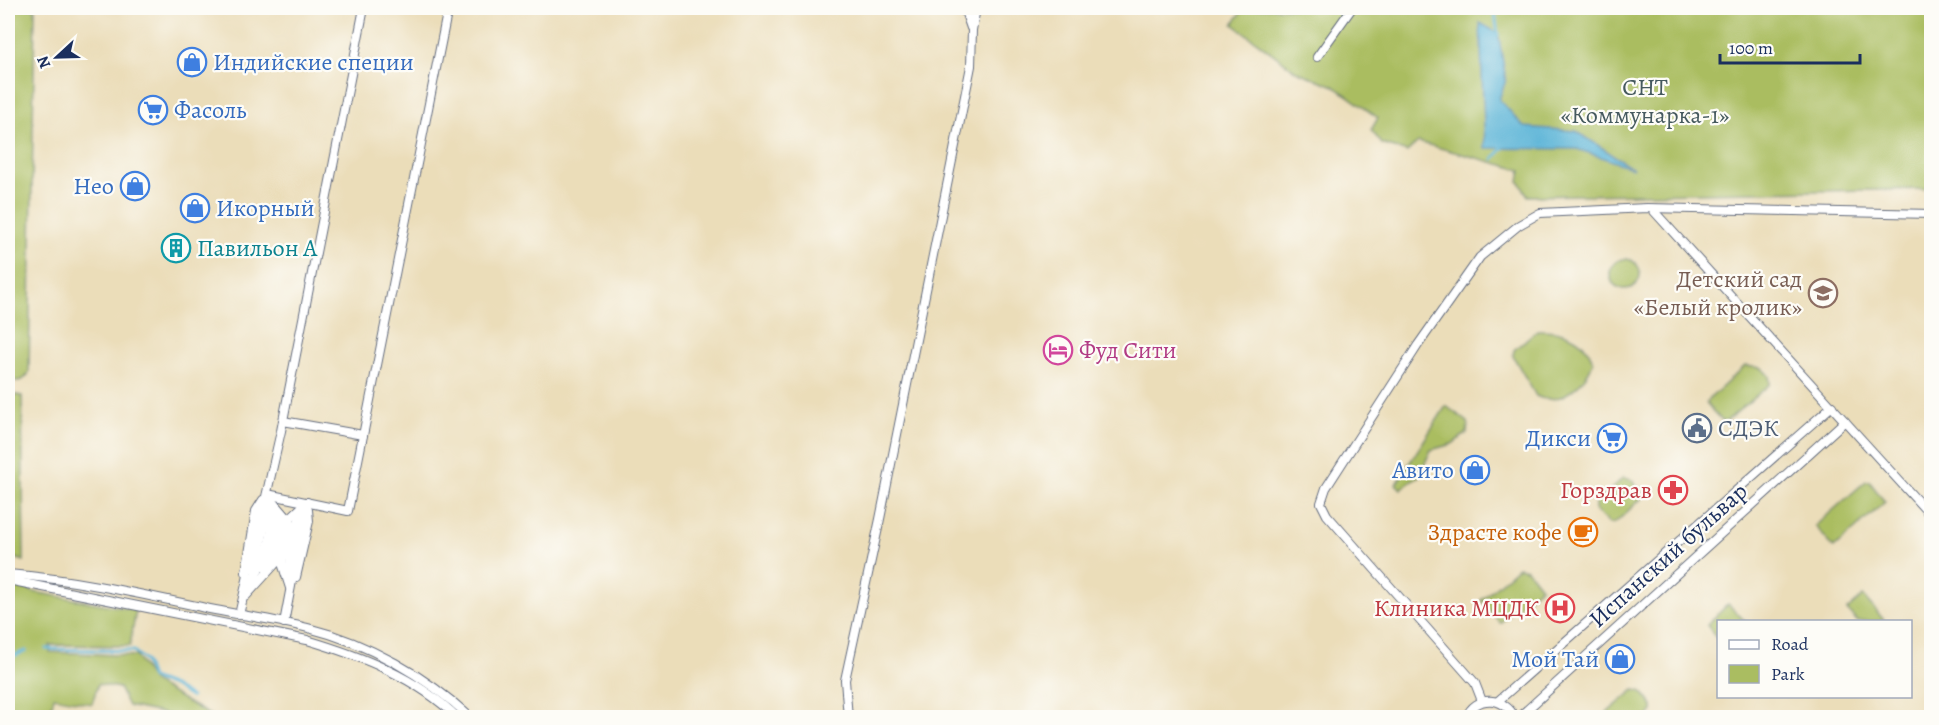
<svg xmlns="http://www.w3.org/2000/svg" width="1939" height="725" font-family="Alegreya,serif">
<rect width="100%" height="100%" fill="#fdfcf7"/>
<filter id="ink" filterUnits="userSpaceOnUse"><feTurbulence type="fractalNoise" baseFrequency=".0167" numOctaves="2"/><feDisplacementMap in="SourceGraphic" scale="12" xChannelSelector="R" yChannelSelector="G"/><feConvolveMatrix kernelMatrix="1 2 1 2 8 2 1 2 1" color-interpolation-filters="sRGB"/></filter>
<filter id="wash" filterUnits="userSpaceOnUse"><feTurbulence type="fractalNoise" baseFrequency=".008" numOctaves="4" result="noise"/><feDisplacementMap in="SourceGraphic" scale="24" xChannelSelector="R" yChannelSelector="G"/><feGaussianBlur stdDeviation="1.35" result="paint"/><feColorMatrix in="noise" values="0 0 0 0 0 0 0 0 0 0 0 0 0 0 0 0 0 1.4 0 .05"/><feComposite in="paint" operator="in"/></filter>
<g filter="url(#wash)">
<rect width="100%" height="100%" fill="#ebddb9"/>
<g fill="#aabd61" stroke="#627660" stroke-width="1.5">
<path d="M8,8H35L29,372C26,382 17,382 8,380Z"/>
<polygon points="1177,8 1931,8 1931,189 1528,196 1519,181 1521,170 1418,142 1407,152 1382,144 1371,130 1378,118 1334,86 1296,71 1233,24 1244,8"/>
<circle cx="1625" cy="274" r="15"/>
<path d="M1537,330C1561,329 1586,337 1593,362C1587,383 1558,408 1536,396L1513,356L1514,350Z"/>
<polygon points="1745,366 1762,368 1769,376 1770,384 1724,423 1706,404 1707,401"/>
<polygon points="11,394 22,396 24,561 8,556 8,395"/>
<polygon points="1446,406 1468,422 1467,433 1452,444 1431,450 1419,476 1401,489 1396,484"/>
<polygon points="1623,478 1632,480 1642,492 1641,499 1615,523 1609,524 1595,510 1595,504"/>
<polygon points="1866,481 1869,481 1885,502 1834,548 1815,526"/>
<polygon points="1518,567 1527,569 1541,587 1500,623 1481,600"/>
<polygon points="8,583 13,583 34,592 136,610 130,646 50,645 50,652 136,656 153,682 213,717 180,717 128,706 119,688 98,684 92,704 54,697 49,717 8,718"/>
<polygon points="1863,596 1884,620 1883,621 1857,621 1847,610"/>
<polygon points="1728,604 1745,621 1718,622 1718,640 1707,625"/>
<polygon points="1634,690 1641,691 1653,706 1653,711 1647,717 1602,717"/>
</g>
<polygon fill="#5ab4d7" stroke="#3a729a" stroke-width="1.5" points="1480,23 1498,33 1506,80 1499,99 1524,127 1576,131 1633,168 1577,149 1485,148"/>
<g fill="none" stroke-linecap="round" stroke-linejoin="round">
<g stroke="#5ab4d7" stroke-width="3">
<polyline points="1498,35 1495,14 1499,8"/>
<polyline points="1493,159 1503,148"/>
<polyline points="46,649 134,651 145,661 151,678 173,686 191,697"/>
<polyline points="8,658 26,651"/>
</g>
</g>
</g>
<g filter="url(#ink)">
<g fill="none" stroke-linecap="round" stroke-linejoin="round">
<g stroke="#646c7e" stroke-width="10">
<g id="minor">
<polyline points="964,8 971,28"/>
<polyline points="1317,57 1352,8"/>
<polyline points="1652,209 1932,517"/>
<polyline points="283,421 363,435"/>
<polyline points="267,494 348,511 448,8"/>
<path d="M266,568C276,554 277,532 280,515L277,511"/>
<polyline points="255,569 268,513 267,502"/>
<polyline points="246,572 256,511 263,500"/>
<path d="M8,574C73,579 136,593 201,607C236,615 273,619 308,628C368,643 426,676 471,718"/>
<path d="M290,576C289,555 293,527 304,509"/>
<polyline points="296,577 309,521 308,510"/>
<path d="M8,580L307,640C361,656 416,677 458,718"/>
<path d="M250,586C265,559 279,528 269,498"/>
<polyline points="290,588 282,563 288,533 291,517 306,503"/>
<polyline points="246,596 277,562 286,516 267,494"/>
<polyline points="239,615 281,431 364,8"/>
<polyline points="284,623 307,502"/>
<polyline points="1482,701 1475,683 1327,515 1321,503 1326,488 1418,345 1480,257 1519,225 1540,213 1647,208 1932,214"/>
<polyline points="1498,701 1832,406"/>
<polyline points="848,718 845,680 880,519 971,66 972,30 976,8"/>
<path d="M1466,718C1475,694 1505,696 1515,718"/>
<polyline points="1518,718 1845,421"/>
</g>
</g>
<use href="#minor" stroke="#fff" stroke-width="8"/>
</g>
</g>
<defs>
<g id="shop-ring" transform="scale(1.5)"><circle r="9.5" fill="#fdfcf7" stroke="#3f7fe0" stroke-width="1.5"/><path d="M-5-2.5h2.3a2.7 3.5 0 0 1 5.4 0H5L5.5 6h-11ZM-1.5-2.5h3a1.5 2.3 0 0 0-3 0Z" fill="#3f7fe0"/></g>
<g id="supermarket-ring" transform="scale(1.5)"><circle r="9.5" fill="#fdfcf7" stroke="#3f7fe0" stroke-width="1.5"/><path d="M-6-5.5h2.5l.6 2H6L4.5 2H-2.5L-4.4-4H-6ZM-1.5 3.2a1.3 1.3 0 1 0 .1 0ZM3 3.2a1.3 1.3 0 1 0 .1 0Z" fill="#3f7fe0"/></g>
<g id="building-ring" transform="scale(1.5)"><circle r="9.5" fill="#fdfcf7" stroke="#0f9aa8" stroke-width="1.5"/><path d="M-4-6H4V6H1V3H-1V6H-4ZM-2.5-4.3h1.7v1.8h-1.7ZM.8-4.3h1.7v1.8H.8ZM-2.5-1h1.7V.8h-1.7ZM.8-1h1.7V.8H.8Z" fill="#0f9aa8"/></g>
<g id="school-ring" transform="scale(1.5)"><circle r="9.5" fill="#fdfcf7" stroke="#8d6e63" stroke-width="1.5"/><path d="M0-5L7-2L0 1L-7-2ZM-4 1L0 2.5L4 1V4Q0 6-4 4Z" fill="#8d6e63"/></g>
<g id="hotel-ring" transform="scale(1.5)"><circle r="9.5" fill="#fdfcf7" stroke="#d1479c" stroke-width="1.5"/><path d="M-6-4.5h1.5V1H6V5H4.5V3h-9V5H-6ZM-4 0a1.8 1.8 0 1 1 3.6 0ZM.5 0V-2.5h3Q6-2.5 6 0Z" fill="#d1479c"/></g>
<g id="civic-ring" transform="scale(1.5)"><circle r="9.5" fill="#fdfcf7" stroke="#5c6f8a" stroke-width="1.5"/><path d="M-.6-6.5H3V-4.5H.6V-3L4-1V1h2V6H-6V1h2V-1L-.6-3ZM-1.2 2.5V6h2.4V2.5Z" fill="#5c6f8a"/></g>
<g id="pharmacy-ring" transform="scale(1.5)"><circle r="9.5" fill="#fdfcf7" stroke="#e0444e" stroke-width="1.5"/><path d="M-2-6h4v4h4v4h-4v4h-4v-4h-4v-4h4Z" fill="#e0444e"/></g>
<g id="cafe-ring" transform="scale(1.5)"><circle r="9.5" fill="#fdfcf7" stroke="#e8710a" stroke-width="1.5"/><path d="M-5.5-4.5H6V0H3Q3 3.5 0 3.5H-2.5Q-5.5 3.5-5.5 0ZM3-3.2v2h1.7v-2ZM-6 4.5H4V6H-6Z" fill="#e8710a"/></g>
<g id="hospital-ring" transform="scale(1.5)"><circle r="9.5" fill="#fdfcf7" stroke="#e0444e" stroke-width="1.5"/><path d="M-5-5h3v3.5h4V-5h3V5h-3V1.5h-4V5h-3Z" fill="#e0444e"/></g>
</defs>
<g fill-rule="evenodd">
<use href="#shop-ring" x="192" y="62"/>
<use href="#supermarket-ring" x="153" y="110"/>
<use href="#shop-ring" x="135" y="186"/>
<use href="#shop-ring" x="195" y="208"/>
<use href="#building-ring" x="176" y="248"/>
<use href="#school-ring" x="1823" y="293"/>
<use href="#hotel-ring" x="1058" y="350"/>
<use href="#civic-ring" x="1697" y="428"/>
<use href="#supermarket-ring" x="1612" y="438"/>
<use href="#shop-ring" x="1475" y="470"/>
<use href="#pharmacy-ring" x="1673" y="490"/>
<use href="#cafe-ring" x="1583" y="532"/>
<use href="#hospital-ring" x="1560" y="608"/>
<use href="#shop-ring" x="1620" y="659"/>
</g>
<g text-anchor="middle" stroke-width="4.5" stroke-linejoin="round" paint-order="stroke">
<g font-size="24" fill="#366cbe" stroke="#fdfcf7" text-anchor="end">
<text x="213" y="70" text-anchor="start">Индийские специи</text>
<text x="174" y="118" text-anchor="start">Фасоль</text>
<text x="114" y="194">Нео</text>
<text x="216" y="216" text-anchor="start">Икорный</text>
<text x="1591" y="446">Дикси</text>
<text x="1454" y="478">Авито</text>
<text x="1599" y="667">Мой Тай</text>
</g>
<g font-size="24" fill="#465a5f" stroke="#fdfcf7">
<text x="1645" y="95">СНТ<tspan x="1645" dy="28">«Коммунарка-1»</tspan></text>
</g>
<g font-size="24" fill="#0d838f" stroke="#fdfcf7" text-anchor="start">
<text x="197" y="256">Павильон А</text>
</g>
<g font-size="24" fill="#785e54" stroke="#fdfcf7" text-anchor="end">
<text x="1802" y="287">Детский сад<tspan x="1802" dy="28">«Белый кролик»</tspan></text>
</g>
<g font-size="24" fill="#b23c85" stroke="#fdfcf7" text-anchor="start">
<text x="1079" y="358">Фуд Сити</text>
</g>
<g font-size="24" fill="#4e5e75" stroke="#fdfcf7" text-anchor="start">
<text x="1718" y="436">СДЭК</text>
</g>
<g font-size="24" fill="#be3a42" stroke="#fdfcf7" text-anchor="end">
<text x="1652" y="498">Горздрав</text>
<text x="1539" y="616">Клиника МЦДК</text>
</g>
<g font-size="24" fill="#c56008" stroke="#fdfcf7" text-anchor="end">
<text x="1562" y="540">Здрасте кофе</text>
</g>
<g font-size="24" fill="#1b2f5e" stroke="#fdfcf7">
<text transform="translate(1668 555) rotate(-42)" y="8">Испанский бульвар</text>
</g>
</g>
<rect width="1939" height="725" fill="none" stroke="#fdfcf7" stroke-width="30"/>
<rect x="1717" y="620" width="195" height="78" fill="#fdfcf7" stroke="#a3aaba" stroke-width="1.5"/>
<rect x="1729" y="640" width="30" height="9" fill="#ffffff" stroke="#a3aaba" stroke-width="1.5"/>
<text x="1771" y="650" font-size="18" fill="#1b2f5e">Road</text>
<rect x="1729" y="665" width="30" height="18" fill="#aabd61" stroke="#a3aaba" stroke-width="1.5"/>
<text x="1771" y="680" font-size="18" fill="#1b2f5e">Park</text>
<g transform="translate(57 57) rotate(248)" stroke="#fdfcf7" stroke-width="4.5" paint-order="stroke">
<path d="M0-4.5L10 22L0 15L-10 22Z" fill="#1b2f5e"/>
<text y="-9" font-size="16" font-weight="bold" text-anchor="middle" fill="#1b2f5e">N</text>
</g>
<path d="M1720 54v9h140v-9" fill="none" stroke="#1b2f5e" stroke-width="3"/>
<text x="1729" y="54" font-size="18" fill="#1b2f5e" stroke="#fdfcf7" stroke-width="4.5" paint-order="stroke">100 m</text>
</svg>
